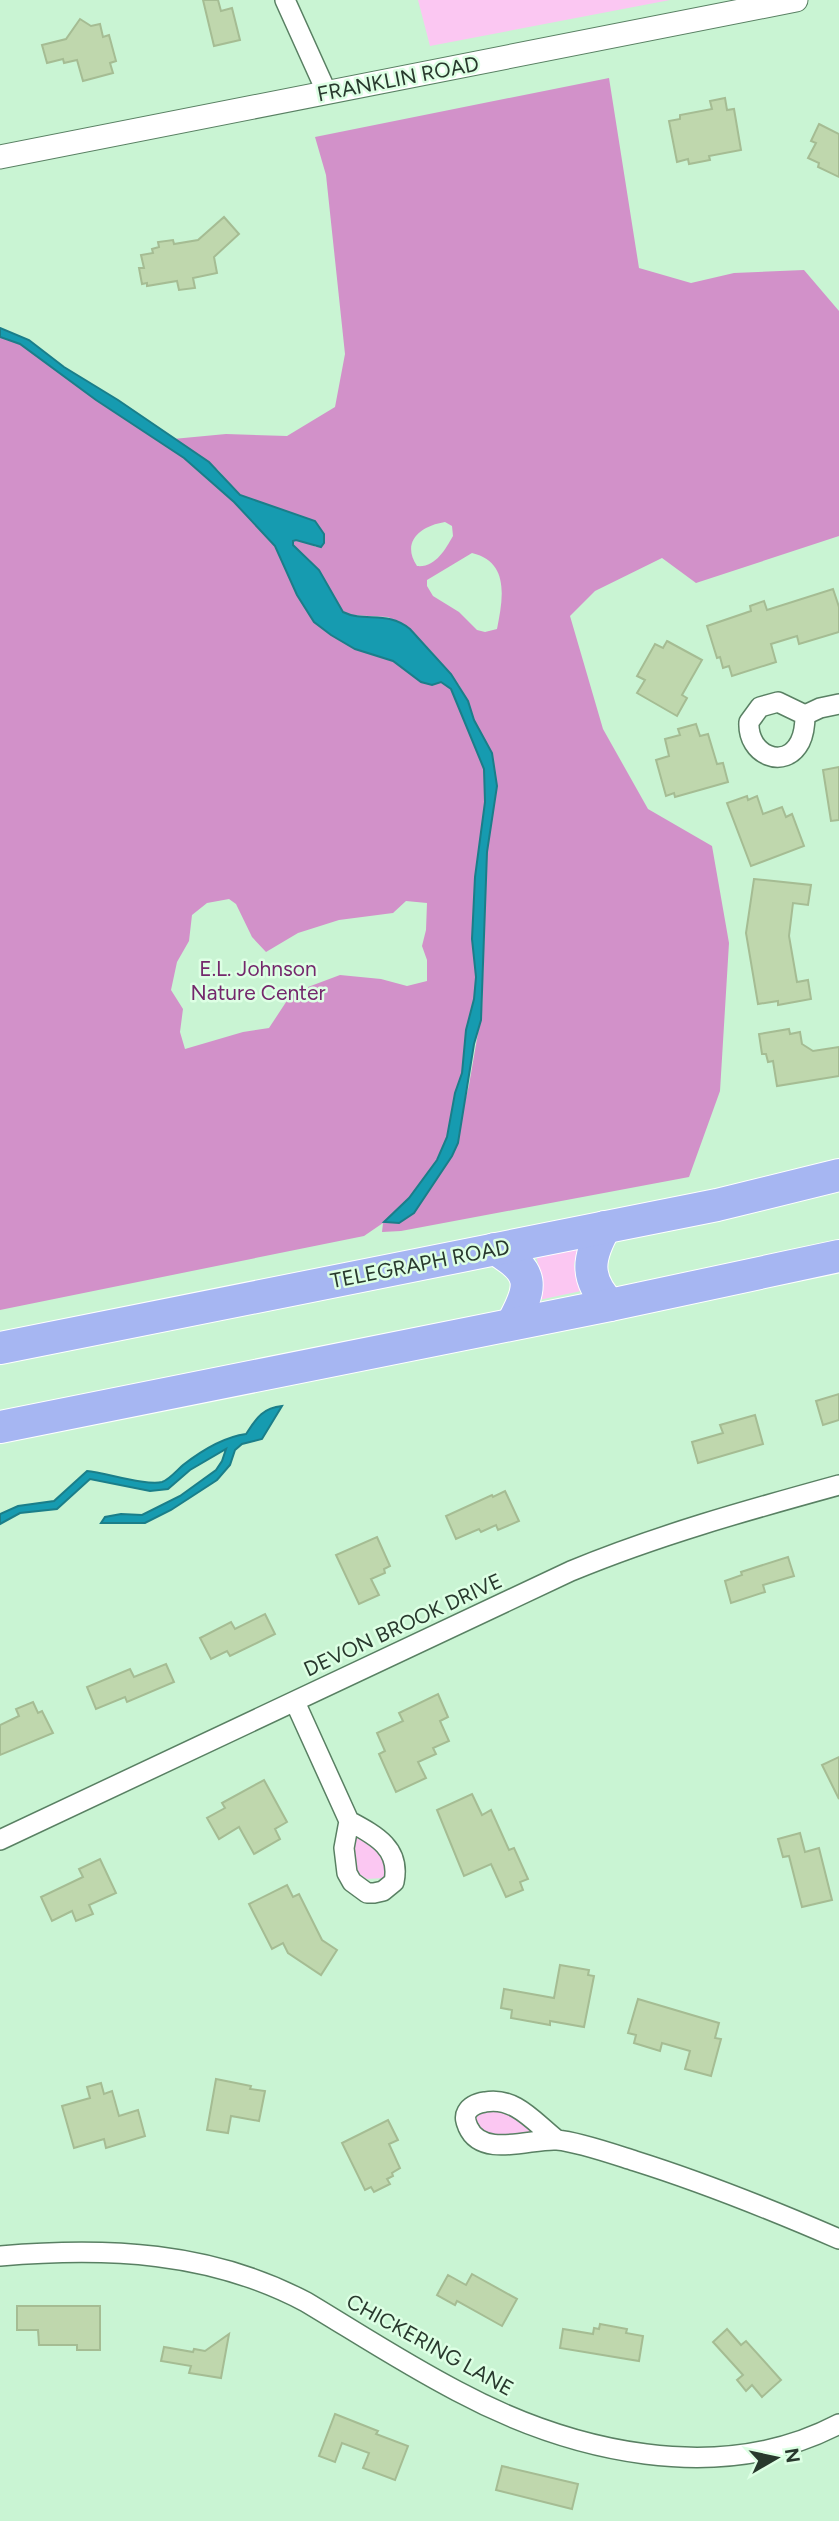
<svg xmlns="http://www.w3.org/2000/svg" width="839" height="2521" font-family="Figtree,sans-serif">
<rect width="100%" height="100%" fill="#c9f4d3"/>
<g fill="#fbc7f2">
<polygon points="418,0 670,0 430,46"/>
<polygon points="578,1248 574,1265 581,1291 539,1300 541,1276 536,1255"/>
<path d="M361,1836C374,1846 391,1860 383,1878L367,1879L355,1871L352,1857L355,1839Z"/>
<polygon points="501,2109 514,2114 533,2134 504,2138 479,2129 475,2120 479,2113"/>
</g>
<path fill="#d291c9" fill-rule="evenodd" d="M609,78L639,268L691,283L734,273L804,270L839,311V536L696,583L662,558L595,591L570,616L603,729L648,809L712,846L729,943L720,1091L689,1177L401,1231L382,1232L383,1223L364,1236L0,1310V337L20,344L96,400L184,458L234,502L275,546L297,595L314,622L331,635L355,649L393,661L421,682L432,685L441,682L451,689L484,769L485,802L475,878L473,939L476,977L474,999L466,1030L462,1073L455,1093L447,1137L437,1160L409,1198L385,1221L399,1223L414,1213L464,1105L469,1085L482,1010L487,852L497,786L492,753L474,720L468,701L459,685L432,652L410,629L388,617L349,615L343,613L319,570L293,545V540C302,540 309,543 316,547L315,521L240,495L218,470L173,439L226,434L287,436L335,407L345,354L326,175L315,137ZM445,522L452,526L453,536C445,550 435,568 417,566C401,542 420,526 445,522ZM472,553C510,562 503,599 497,629L485,632L477,630L459,612L433,596L427,586V580ZM229,899L236,904L252,937L266,952L298,933L339,920L393,913L406,901L427,903L426,930L422,946L427,960V981L407,986L381,979L340,975L292,993L269,1028L243,1032L185,1049L180,1032L183,1009L171,990L177,962L189,941L192,915L207,903Z"/>
<g fill="#169bb0" stroke="#1b7e89" stroke-width="2">
<path d="M0,328L29,340L64,367L118,400L209,462L240,495L315,521L324,534V543L321,547L296,540L293,541V545L319,570L343,612C365,623 387,610 410,629L451,674L468,701L474,720L492,753L497,786L487,852L481,1020L474,1044L458,1143L452,1156L414,1213L399,1223L384,1222L409,1198L437,1160L447,1137L455,1093L462,1073L466,1030L474,999L476,977L472,939L475,877L485,802L484,769L451,689L441,682L432,685L421,682L393,661L355,649L331,635L314,622L297,595L275,546L234,502L184,458L96,400L20,344L0,337Z"/>
<path d="M282,1406L262,1439L242,1444L235,1450L230,1465L217,1480L171,1510L145,1523H101L105,1517L121,1514L142,1515L180,1496L216,1470L222,1461L226,1449L190,1470L168,1489L150,1491L90,1479L57,1509L20,1513L0,1524V1514L18,1506L54,1501L87,1471C106,1473 147,1486 162,1482C170,1479 177,1470 183,1465C201,1451 224,1437 246,1434C256,1419 262,1408 282,1406Z"/>
</g>
<g fill="#bfd7ad" stroke="#a5bc93" stroke-width="2">
<polygon points="203,0 218,0 221,11 232,8 240,40 214,46"/>
<polygon points="80,19 91,26 100,24 103,37 109,35 116,61 110,63 113,73 83,81 77,60 64,63 63,59 47,63 42,45 66,39"/>
<polygon points="725,98 727,110 734,109 741,150 709,156 710,160 689,164 688,159 677,162 669,121 680,119 680,115 712,109 710,101"/>
<polygon points="819,124 839,134 839,177 818,167 819,163 808,158 816,143 811,141"/>
<polygon points="224,217 239,234 214,257 217,273 193,278 195,288 179,290 177,281 147,286 147,283 142,284 139,268 144,268 141,255 153,253 152,249 159,247 158,242 173,240 174,244 198,240"/>
<polygon points="833,589 839,607 839,632 799,644 797,636 771,644 776,662 732,676 729,666 723,668 720,657 717,658 707,626 751,611 750,606 764,601 767,610"/>
<polygon points="667,641 702,660 682,695 687,698 677,716 637,693 645,680 637,676 655,644 663,648"/>
<polygon points="696,724 700,736 708,734 717,764 723,763 728,782 675,797 674,793 666,796 656,760 669,756 665,739 680,735 678,729"/>
<polygon points="839,767 839,820 831,821 823,770"/>
<polygon points="747,796 748,800 757,796 763,814 782,807 786,817 792,814 804,846 751,866 727,803"/>
<polygon points="754,879 811,885 808,905 793,903 789,936 797,982 808,980 811,999 778,1005 778,1001 758,1004 746,933"/>
<polygon points="789,1029 790,1034 800,1032 802,1044 813,1051 839,1047 839,1076 777,1086 773,1061 768,1062 766,1054 762,1054 759,1034"/>
<polygon points="839,1394 839,1420 823,1425 816,1401"/>
<polygon points="755,1415 763,1444 698,1463 692,1442 723,1433 720,1425"/>
<polygon points="505,1491 519,1521 498,1530 496,1525 481,1532 479,1529 456,1539 446,1516 492,1495 493,1497"/>
<polygon points="377,1537 390,1566 384,1569 385,1573 371,1579 379,1595 359,1604 336,1555"/>
<polygon points="788,1557 794,1576 763,1585 765,1592 731,1603 725,1581 742,1575 741,1572"/>
<polygon points="265,1614 275,1634 230,1656 227,1651 211,1659 200,1638 231,1622 235,1629"/>
<polygon points="166,1664 174,1682 127,1702 125,1697 96,1709 87,1687 130,1669 134,1677"/>
<polygon points="438,1694 448,1717 440,1721 449,1741 433,1748 436,1754 418,1762 426,1778 396,1792 379,1754 385,1751 377,1733 403,1721 399,1713"/>
<polygon points="33,1702 38,1713 42,1711 53,1733 0,1755 0,1725 19,1716 16,1709"/>
<polygon points="839,1757 839,1799 822,1765"/>
<polygon points="264,1780 287,1822 275,1829 280,1839 254,1854 239,1827 219,1839 207,1818 225,1808 222,1803"/>
<polygon points="472,1794 482,1815 491,1810 509,1850 514,1848 528,1879 520,1882 523,1890 506,1897 491,1864 464,1876 437,1810"/>
<polygon points="800,1833 805,1852 819,1848 832,1900 802,1907 789,1856 783,1857 778,1839"/>
<polygon points="100,1859 116,1893 89,1905 93,1914 76,1921 72,1911 52,1921 41,1897 83,1877 79,1869"/>
<polygon points="287,1885 293,1897 299,1894 322,1940 337,1950 321,1975 288,1953 283,1943 272,1949 249,1904"/>
<polygon points="560,1965 589,1970 588,1975 594,1976 584,2027 550,2021 550,2025 511,2018 512,2010 501,2008 504,1989 554,1998"/>
<polygon points="638,1999 719,2023 715,2038 721,2039 711,2076 685,2069 690,2051 662,2043 660,2051 634,2043 636,2035 628,2033"/>
<polygon points="216,2079 251,2086 250,2089 265,2091 259,2121 231,2116 228,2133 207,2130"/>
<polygon points="101,2083 104,2094 112,2091 119,2116 138,2110 145,2136 106,2148 104,2139 74,2148 62,2106 90,2098 87,2087"/>
<polygon points="388,2120 398,2140 389,2144 400,2168 392,2173 393,2176 387,2179 390,2184 374,2192 371,2187 365,2190 342,2143"/>
<polygon points="472,2274 517,2299 502,2326 457,2301 455,2305 437,2295 448,2275 466,2285"/>
<polygon points="17,2306 100,2306 100,2350 77,2350 77,2345 39,2345 38,2330 17,2330"/>
<polygon points="600,2324 627,2329 626,2333 643,2336 639,2361 560,2348 563,2329 593,2334 594,2328 599,2329"/>
<polygon points="727,2329 741,2345 746,2341 781,2380 762,2397 752,2385 746,2391 737,2380 743,2375 713,2342"/>
<polygon points="229,2334 221,2378 189,2373 191,2366 161,2361 164,2347 193,2352 194,2349 205,2351"/>
<polygon points="335,2414 378,2431 376,2434 408,2446 395,2480 363,2468 369,2453 342,2443 335,2462 319,2456"/>
<polygon points="502,2466 578,2484 572,2509 496,2490"/>
</g>
<g fill="none" stroke-linecap="round" stroke-linejoin="round">
<g stroke="#598063" stroke-width="22">
<g id="minor">
<polyline points="285,0 327,93"/>
<path d="M778,702L805,715C805,724 804,734 800,742C785,771 747,755 749,722L760,707Z"/>
<polyline points="805,715 820,708 839,704"/>
<path d="M295,1702L349,1821L344,1848L347,1873L352,1882L367,1893H374L383,1891L394,1882C401,1848 375,1835 349,1821"/>
<path d="M0,1840L571,1571C658,1535 748,1510 839,1485"/>
<path d="M557,2140C535,2123 515,2096 485,2102C478,2103 471,2105 467,2112C464,2117 466,2122 468,2127C482,2159 532,2138 557,2140C579,2142 613,2154 635,2161C705,2183 772,2210 839,2239"/>
<path d="M0,2256C106,2247 210,2251 306,2302C356,2332 405,2364 457,2391C571,2452 719,2487 839,2424"/>
</g>
</g>
<g stroke="#598063" stroke-width="25">
<polyline id="tertiary" points="0,157 796,0"/>
</g>
<g stroke="#fff" stroke-width="34">
<g id="trunk">
<path d="M605,1227C588,1257 584,1278 610,1305"/>
<path d="M495,1249C535,1272 533,1286 512,1324"/>
<polyline points="0,1348 717,1205 839,1175"/>
<polyline points="0,1427 610,1305 839,1256"/>
</g>
</g>
<use href="#minor" stroke="#fff" stroke-width="19"/>
<use href="#tertiary" stroke="#fff" stroke-width="23"/>
<use href="#trunk" stroke="#a6b6f2" stroke-width="32"/>
</g>
<g text-anchor="middle" stroke-width="5" stroke-linejoin="round" paint-order="stroke">
<g font-size="21" fill="#28392d" stroke="#ddffe4">
<text transform="translate(398 79) rotate(-11)" y="7">FRANKLIN ROAD</text>
<text transform="translate(420 1264) rotate(-11)" y="7">TELEGRAPH ROAD</text>
<text transform="translate(403 1625) rotate(-25)" y="7">DEVON BROOK DRIVE</text>
<text transform="translate(430 2345) rotate(29)" y="7">CHICKERING LANE</text>
</g>
<g font-size="21" fill="#74286c" stroke="#ddffe4">
<text x="258" y="976">E.L. Johnson<tspan x="258" dy="24">Nature Center</tspan></text>
</g>
</g>
<g transform="translate(776 2458) rotate(81)" stroke="#ddffe4" stroke-width="5" paint-order="stroke">
<path d="M0-5L12 26L0 18L-12 26Z" fill="#28392d"/>
<text y="-10" font-size="19" font-weight="bold" text-anchor="middle" fill="#28392d">N</text>
</g>
</svg>
